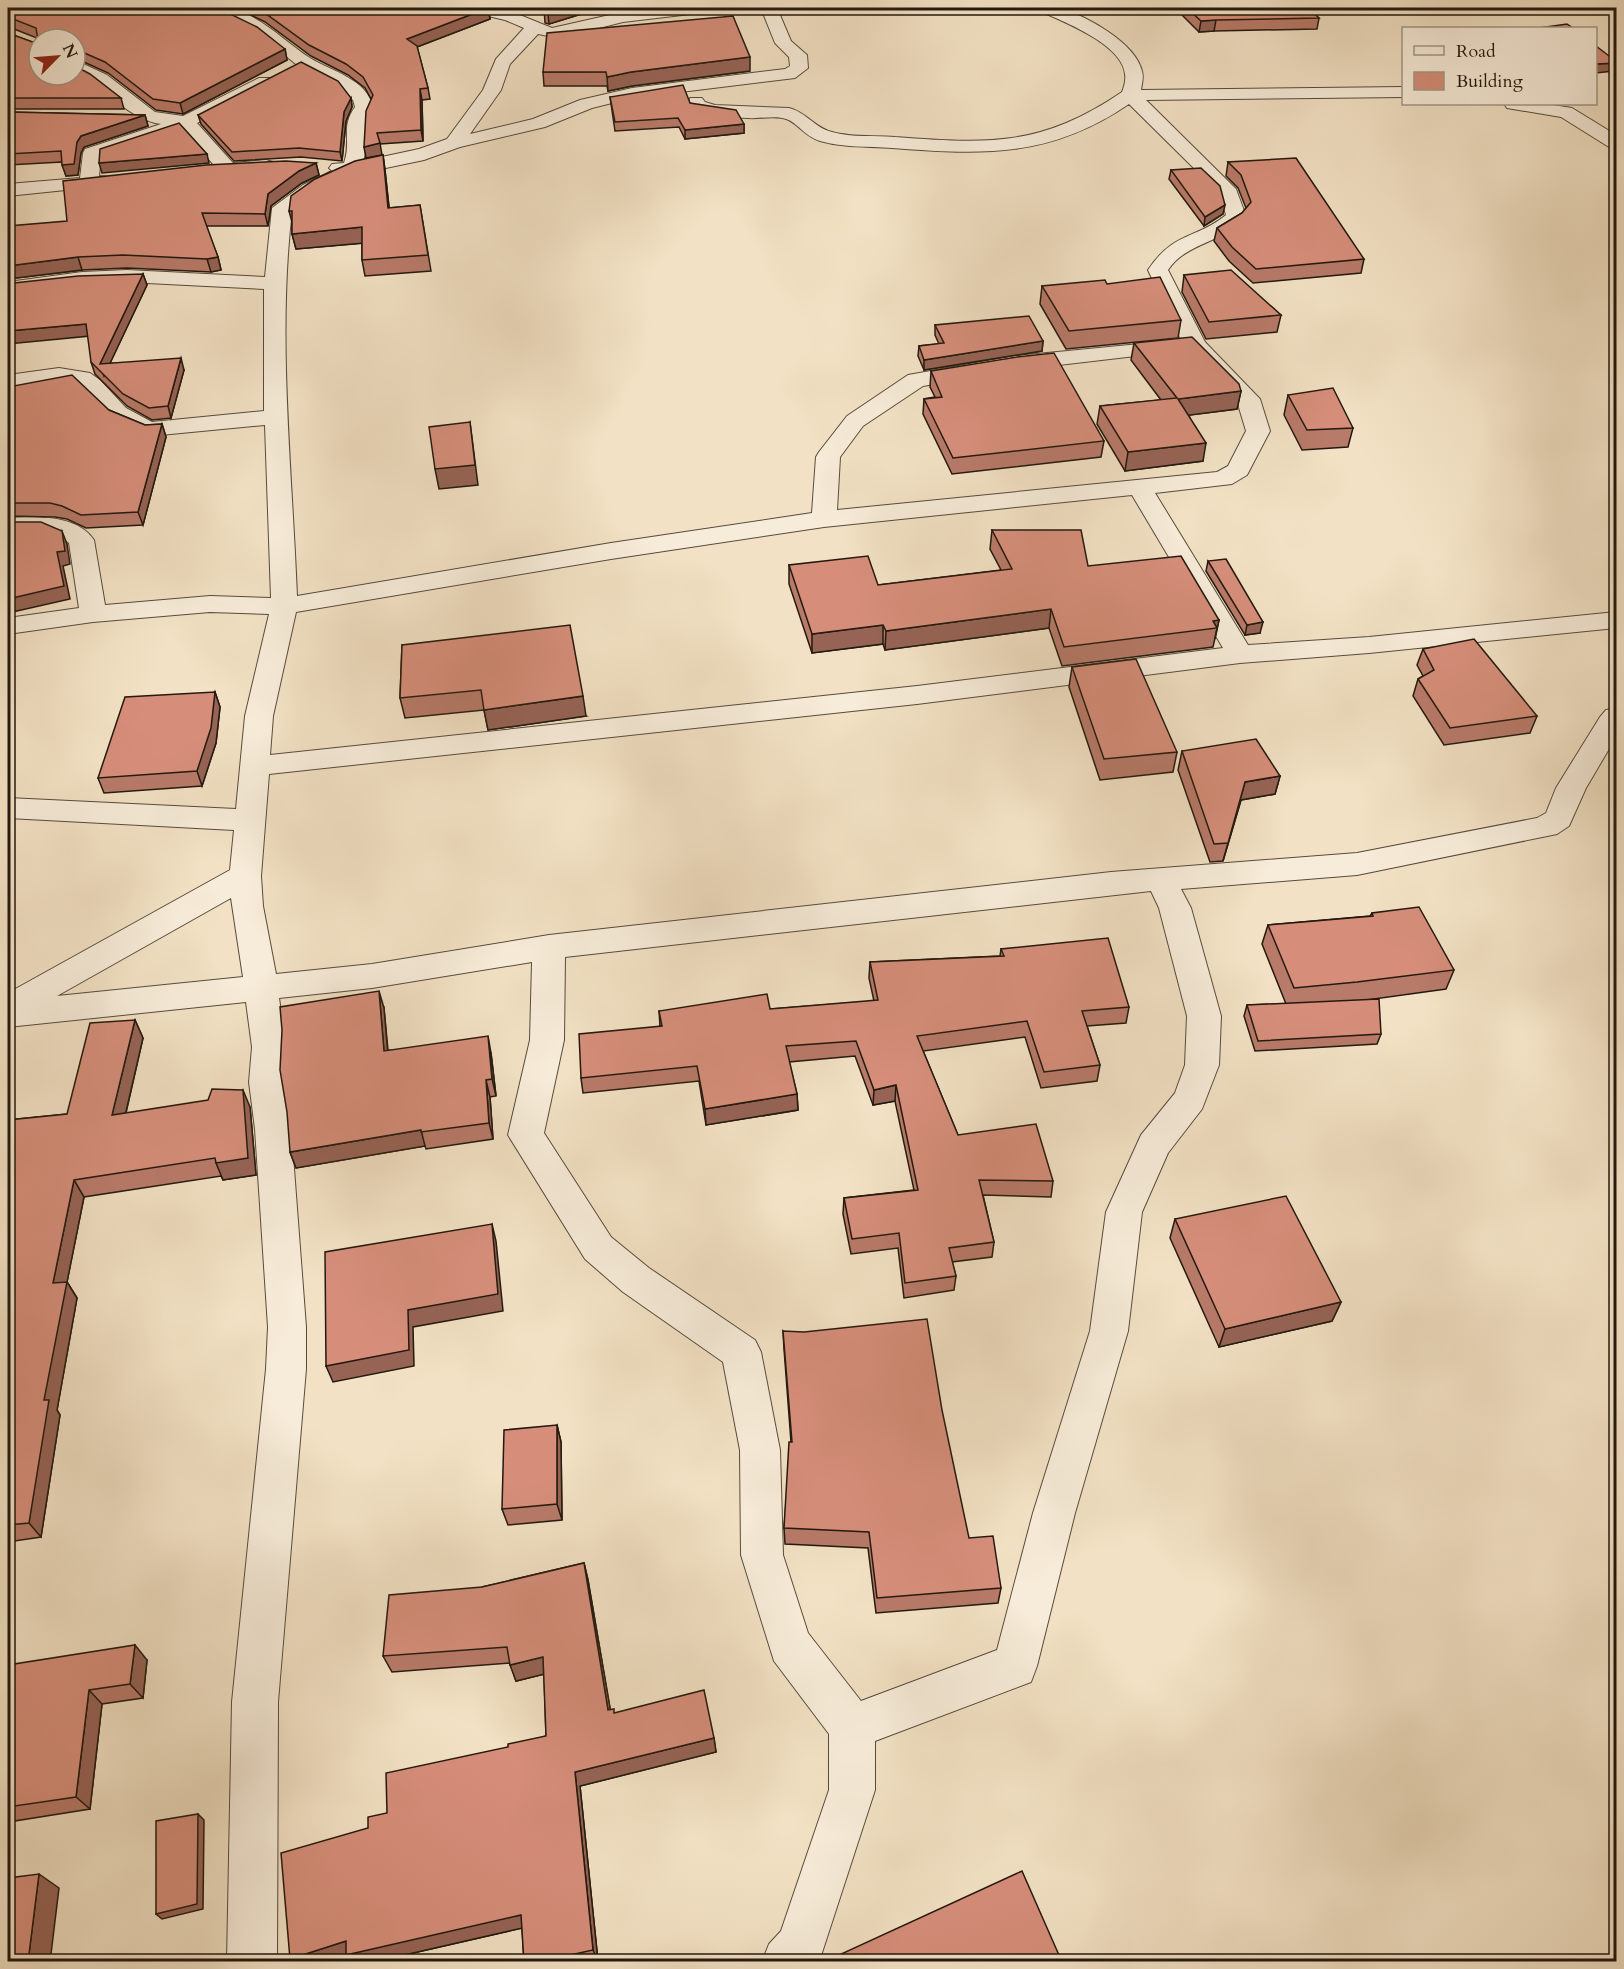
<svg xmlns="http://www.w3.org/2000/svg" width="1624" height="1969" font-family="Cardo,serif">
<rect width="100%" height="100%" fill="#f2e1c4"/>
<filter id="stains"><feTurbulence type="fractalNoise" baseFrequency=".00333" numOctaves="4"/><feColorMatrix values="0 0 0 0 .2 0 0 0 0 .09 0 0 0 0 .02 0 0 0 .5 -.17"/></filter>
<radialGradient id="worn" r=".72"><stop offset=".6" stop-color="#630" stop-opacity="0"/><stop offset="1" stop-color="#630" stop-opacity=".3"/></radialGradient>
<g fill="none" stroke-linecap="round" stroke-linejoin="round">
<g stroke="#574b3c" stroke-width="2">
<g id="minor">
<path d="M210,8C250,3 279,38 310,58C331,71 367,79 373,107C358,129 371,138 363,161L419,149L447,139L483,90L496,59L524,28L505,20L467,11L465,8H494L510,11L552,28L623,12L661,8H707L699,13L623,22L559,38L538,34L510,64L501,90L470,134L533,119L580,100L632,88L785,69L790,66L789,57L775,43L761,8H777L791,41L807,55L808,68L795,78L632,98L592,108L545,127L460,147L424,160L357,174L317,193L292,210C277,337 292,468 297,596L611,543L812,513L816,457L819,452L847,416L908,375L1015,356L1181,340L1148,270C1174,231 1195,240 1226,215L1220,194L1129,104C1050,158 984,155 892,148C868,146 844,148 820,141C804,136 797,122 786,119C776,115 760,119 749,118C729,118 710,115 691,110L688,106L690,98H702L705,102L715,105L789,108C806,112 815,128 832,132C852,138 875,135 895,137C989,144 1041,147 1122,92C1124,87 1126,80 1125,74C1122,44 1064,22 1040,11L1038,8C1045,7 1054,6 1061,8C1087,17 1135,42 1142,71C1144,77 1142,83 1141,90L1404,87V97L1146,100L1236,189L1246,216C1227,243 1187,241 1168,270L1205,342L1260,399L1270,431L1247,475L1232,484L1155,493L1248,645L1369,637L1616,612V628L1369,653L1240,663L917,704L269,774L261,876L263,906L276,974L372,964L549,935L1111,872L1357,853L1537,818L1546,813L1556,788L1600,717L1606,710L1616,708V737L1586,788L1569,826L1557,834L1357,875L1181,889L1191,908L1221,1016L1219,1065L1202,1109L1168,1153L1142,1212L1128,1331L1075,1513L1037,1666L1031,1682L875,1741V1790L819,1962H762L769,1944L781,1931L829,1790V1734L774,1661L741,1555L740,1450L723,1362L623,1292L585,1259L508,1135L530,1040L532,962L372,988L279,998L286,1047L283,1082L291,1129L306,1327V1369L278,1702L277,1962H227L232,1702L266,1369L268,1327L255,1129L249,1082L252,1047L246,1002L8,1027V993L230,870L234,830L8,818V798L236,809L245,716L269,614L210,612L93,622L8,634V618L79,608L69,543C51,528 28,533 8,533V518C36,517 76,514 94,540L105,605L210,596L271,598L265,425L150,436L114,421L84,390L74,383L50,382L8,389V375L59,368L90,373L100,380L126,408L152,422L264,411V289L127,282L82,285L8,294V282L82,272L127,270L265,277L272,208L303,185L332,171L329,168L332,164L344,163C352,139 340,128 355,107L353,100L343,90L297,65L261,36L212,11ZM1187,350L1237,401L1246,431L1228,466L1217,472L837,510L840,457L863,426L923,386L1015,370ZM1132,495L1223,648L917,686L270,755L273,716L296,612L611,559L824,527ZM1151,891L1159,908L1187,1016L1185,1065L1175,1093L1141,1135L1106,1212L1090,1331L1033,1513L997,1650L861,1701L808,1633L783,1555L780,1450L761,1352L755,1340L649,1268L611,1237L544,1133L564,1040L565,957ZM231,898L243,977L57,996Z"/>
<path d="M75,60L107,75L155,112L183,116L259,78H271L274,82L271,86L197,123L233,163L266,160L273,162L276,166L273,170C258,174 236,177 221,173L182,129L101,156L99,176L114,177L117,181L114,185L8,196V184L80,178L83,153L85,149L161,124C130,120 103,87 75,72Z"/>
<polygon points="1504,104 1546,104 1572,108 1616,135 1616,148 1609,147 1561,117 1507,108"/>
</g>
</g>
<use href="#minor" fill="#f7ecd9" fill-rule="evenodd"/>
</g>
<g fill="#b87a69" stroke="#23190f" stroke-width="1.5">
<polygon points="8,8 285,49 287,60 183,114 156,110 108,73 75,58 75,39 39,75 121,98 124,109 8,109 8,33 35,43 38,41 37,38 9,27 8,28"/>
<polygon points="233,8 488,8 490,19 417,47 428,88 430,99 422,100 423,141 380,144 366,158 371,99 365,88 348,75 311,56 265,22 239,9"/>
<polygon points="502,8 519,8 513,10"/>
<polygon points="544,8 601,8 549,24 545,23"/>
<polygon points="1175,8 1308,8 1319,18 1317,29 1214,31 1199,32"/>
<polygon points="750,71 632,86 608,91 607,86 544,86 543,72"/>
<polygon points="610,97 690,103 744,124 744,133 685,139 679,127 615,131"/>
<polygon points="351,98 352,107 346,121 342,161 301,157 234,161 201,124 198,115"/>
<polygon points="8,112 145,115 148,126 84,147 81,153 78,175 66,176 62,162 8,165"/>
<polygon points="383,155 385,170 389,208 420,205 431,271 365,276 362,260 362,243 296,249 292,234 292,222 289,211"/>
<polygon points="1228,162 1364,259 1361,273 1253,283 1229,261 1214,241 1217,228 1242,213 1246,208 1238,188 1226,176"/>
<polygon points="316,163 319,175 302,183 271,206 268,226 206,226 218,257 221,270 211,272 127,268 82,270 8,279 67,221"/>
<polygon points="1171,170 1223,214 1204,226 1169,179"/>
<polygon points="143,274 147,285 110,363 184,370 171,418 152,420 127,406 95,374 91,362"/>
<polygon points="1184,275 1281,315 1277,332 1206,339 1182,292"/>
<polygon points="1107,284 1181,320 1178,338 1066,349 1040,304 1042,286"/>
<polygon points="935,325 1043,341 1042,351 924,370 918,356 919,346 939,344 935,335"/>
<polygon points="1134,343 1241,391 1237,409 1189,415 1203,461 1125,471 1097,424 1100,406 1161,400 1131,360"/>
<polygon points="931,371 1104,441 1101,457 952,474 923,414 924,399 935,397 930,387"/>
<polygon points="8,387 109,410 145,425 162,424 166,437 143,525 86,528 67,519 55,517 8,516"/>
<polygon points="1288,395 1353,428 1348,447 1302,450 1284,415"/>
<polygon points="992,530 1088,566 1219,620 1213,647 1062,666 1049,628 885,650 883,644 812,653 789,584 789,565 878,585 1001,570 990,549"/>
<polygon points="1208,561 1260,633 1245,635 1206,571"/>
<polygon points="402,645 586,716 488,730 484,710 405,718 400,698"/>
<polygon points="1423,649 1537,716 1530,733 1444,745 1413,696 1418,679 1423,676 1417,665"/>
<polygon points="1072,667 1177,752 1173,772 1100,780 1069,687"/>
<polygon points="215,692 220,707 216,743 202,786 104,793 98,778"/>
<polygon points="1182,751 1280,776 1275,794 1241,800 1223,861 1210,862 1178,770"/>
<polygon points="1372,913 1454,970 1446,989 1366,1000 1381,1034 1377,1044 1255,1051 1244,1016 1247,1005 1286,1004 1262,944 1268,925 1370,916"/>
<polygon points="1001,949 1129,1007 1126,1023 1087,1026 1100,1065 1097,1081 1041,1088 1025,1037 923,1051 958,1135 1053,1181 1051,1197 983,1195 994,1242 992,1257 952,1262 956,1276 954,1290 904,1298 898,1248 851,1254 843,1214 844,1198 914,1190 895,1101 873,1105 855,1056 789,1062 797,1094 798,1110 706,1125 699,1081 583,1093 581,1078 660,1026 659,1011 770,1009 874,1001 869,978 870,962 1000,956"/>
<polygon points="384,1008 388,1050 491,1053 496,1096 490,1097 493,1139 426,1149 425,1146 296,1168 290,1152"/>
<polygon points="135,1020 143,1038 126,1113 250,1107 256,1175 223,1180 221,1176 84,1197 67,1282 77,1298 57,1410 60,1415 41,1537 8,1542 8,1120 67,1114"/>
<polygon points="1175,1219 1341,1302 1332,1321 1219,1347 1170,1238"/>
<polygon points="783,1331 969,1538 1001,1588 998,1603 876,1613 868,1548 785,1544 784,1528 791,1442 784,1349"/>
<polygon points="557,1425 561,1442 562,1520 508,1525 502,1509"/>
<polygon points="584,1563 588,1580 610,1709 615,1713 714,1738 716,1752 580,1786 598,1961 524,1962 522,1928 374,1962 352,1962 346,1955 327,1962 293,1962 290,1959 368,1828 387,1813 508,1747 546,1736 544,1674 516,1681 510,1663 392,1672 383,1656 482,1587"/>
<polygon points="147,1660 143,1698 102,1704 90,1809 8,1822 8,1665"/>
</g>
<g fill="#966355" stroke="#23190f" stroke-width="1.5">
<polygon points="488,8 490,19 409,50 407,39"/>
<polygon points="568,8 601,8 549,24 548,14"/>
<polygon points="1216,20 1214,31 1199,32 1201,21"/>
<polygon points="285,49 287,60 183,114 180,103"/>
<polygon points="750,57 750,71 632,86 608,91 607,77 631,72"/>
<polygon points="1617,63 1614,71 1596,73 1596,64"/>
<polygon points="420,89 422,100 423,141 421,130"/>
<polygon points="351,98 352,107 346,121 342,161 340,152 344,112"/>
<polygon points="145,115 148,126 84,147 81,153 78,175 66,176 62,165 81,136"/>
<polygon points="744,124 744,133 685,139 685,130"/>
<polygon points="380,143 382,155 366,158 364,147"/>
<polygon points="207,154 209,163 102,173 99,163"/>
<polygon points="383,155 385,170 391,224 388,208"/>
<polygon points="316,163 319,175 302,183 271,206 268,226 265,214 268,194 299,171"/>
<polygon points="1225,205 1223,214 1204,226 1205,217"/>
<polygon points="362,227 365,243 296,249 292,234"/>
<polygon points="78,257 82,270 8,279 8,266"/>
<polygon points="218,257 221,270 211,272 207,259"/>
<polygon points="143,274 147,285 104,376 100,364"/>
<polygon points="86,324 90,336 8,344 8,331"/>
<polygon points="1043,341 1042,351 924,370 924,360"/>
<polygon points="181,358 184,370 171,418 168,406"/>
<polygon points="1241,391 1237,409 1175,417 1178,399"/>
<polygon points="470,422 478,485 439,489 435,469"/>
<polygon points="162,424 166,437 143,525 138,512"/>
<polygon points="1206,443 1203,461 1125,471 1128,452"/>
<polygon points="62,531 67,544 70,564 63,566 70,599 8,613 8,599 57,552"/>
<polygon points="1051,609 1049,628 885,650 886,631"/>
<polygon points="1219,620 1215,639 1217,628 1213,621"/>
<polygon points="1263,622 1260,633 1245,635 1247,625"/>
<polygon points="883,625 883,644 812,653 812,634"/>
<polygon points="215,692 220,707 216,743 202,786 197,771"/>
<polygon points="583,696 586,716 488,730 484,710"/>
<polygon points="1280,776 1275,794 1241,800 1223,861 1245,782"/>
<polygon points="379,991 384,1008 389,1068 384,1051"/>
<polygon points="135,1020 143,1038 121,1133 112,1115"/>
<polygon points="488,1036 491,1053 496,1096 492,1079"/>
<polygon points="486,1080 490,1097 493,1139 489,1123"/>
<polygon points="896,1085 895,1101 873,1105 874,1090"/>
<polygon points="243,1090 250,1107 256,1175 223,1180 216,1163"/>
<polygon points="797,1094 798,1110 706,1125 705,1109"/>
<polygon points="421,1130 425,1146 296,1168 290,1152"/>
<polygon points="74,1180 84,1197 67,1282 77,1298 57,1410 60,1415 41,1537 29,1523 44,1400 53,1283"/>
<polygon points="492,1224 496,1241 503,1311 413,1327 414,1366 333,1382 326,1366 408,1310"/>
<polygon points="1341,1302 1332,1321 1219,1347 1225,1329"/>
<polygon points="557,1425 561,1442 562,1520 557,1504"/>
<polygon points="584,1563 588,1580 613,1725 608,1710"/>
<polygon points="135,1645 147,1660 143,1698 130,1684"/>
<polygon points="543,1657 549,1673 516,1681 510,1665"/>
<polygon points="89,1690 102,1704 90,1809 76,1797"/>
<polygon points="714,1738 716,1752 580,1786 598,1961 593,1950 575,1772"/>
<polygon points="198,1814 204,1820 203,1909 162,1919 156,1914"/>
<polygon points="39,1874 59,1888 50,1962 28,1962"/>
<polygon points="521,1915 527,1927 374,1962 352,1962 346,1955 327,1962 293,1962 290,1959 346,1941"/>
</g>
<g fill="#d68e7a" stroke="#23190f" stroke-width="1.5">
<polygon points="8,8 218,8 257,27 285,49 180,103 153,99 105,62 75,49 75,39 39,39 39,75 75,75 75,66 90,74 121,98 8,98 8,33 35,43 38,41 36,28 8,17"/>
<polygon points="255,8 488,8 407,39 417,46 428,88 420,89 421,130 377,133 380,143 364,147 366,111 373,95 363,77 346,64 309,45 262,11"/>
<polygon points="544,8 568,8 548,14 544,12"/>
<polygon points="1187,8 1308,8 1319,18 1216,20 1201,21"/>
<polygon points="733,16 750,57 631,72 607,77 606,72 543,72 547,33"/>
<polygon points="1567,24 1573,28 1539,28"/>
<polygon points="1596,46 1617,62 1617,63 1596,64"/>
<polygon points="301,62 338,81 351,98 344,112 340,152 299,148 232,152 198,115"/>
<polygon points="683,85 690,103 736,110 744,124 685,130 678,118 615,122 610,97"/>
<polygon points="8,112 145,115 81,136 77,142 74,164 62,165 61,151 8,154"/>
<polygon points="179,123 207,154 99,163 100,149"/>
<polygon points="383,155 388,208 420,205 428,255 362,260 362,227 292,234 292,211 289,211 291,196 315,179 355,161"/>
<polygon points="1296,158 1364,259 1256,269 1232,247 1217,228 1242,213 1251,202 1241,175 1228,162"/>
<polygon points="286,161 316,163 299,171 268,194 265,214 202,213 218,257 207,259 123,255 78,257 8,266 8,226 67,221 63,181 206,165"/>
<polygon points="1201,168 1220,186 1225,205 1205,217 1171,170"/>
<polygon points="1231,270 1281,315 1209,322 1184,275"/>
<polygon points="143,274 100,364 181,358 168,406 149,408 123,394 91,362 86,324 8,331 8,310 14,283 78,276"/>
<polygon points="1160,277 1181,320 1069,331 1042,286 1105,280 1107,284"/>
<polygon points="1029,316 1043,341 924,360 919,346 944,343 935,325"/>
<polygon points="1192,337 1239,384 1241,391 1178,399 1206,443 1128,452 1100,406 1177,398 1134,343"/>
<polygon points="1054,353 1104,441 953,458 924,399 942,397 931,371 1017,357"/>
<polygon points="72,375 109,410 145,425 162,424 138,512 81,515 62,506 50,503 8,503 8,387"/>
<polygon points="1333,388 1353,428 1307,430 1288,395"/>
<polygon points="470,422 475,465 435,469 429,427"/>
<polygon points="8,522 41,522 62,531 65,551 57,552 64,586 8,599"/>
<polygon points="992,530 1081,530 1088,566 1181,556 1219,620 1213,621 1217,628 1064,647 1051,609 886,631 883,625 812,634 789,565 868,556 878,585 1012,569"/>
<polygon points="1226,559 1263,622 1247,625 1208,561"/>
<polygon points="570,625 583,696 484,710 481,690 400,698 402,645"/>
<polygon points="1474,639 1537,716 1450,728 1418,679 1434,670 1423,649"/>
<polygon points="1136,659 1177,752 1104,759 1072,667"/>
<polygon points="215,692 211,728 197,771 98,778 125,697"/>
<polygon points="1256,739 1280,776 1245,782 1228,843 1214,844 1182,751"/>
<polygon points="1419,907 1454,970 1357,982 1294,988 1268,925 1373,916 1372,913"/>
<polygon points="1108,938 1129,1007 1082,1011 1100,1065 1044,1072 1027,1021 917,1036 958,1135 1036,1124 1053,1181 979,1180 994,1242 949,1248 956,1276 905,1283 899,1233 852,1239 844,1198 918,1190 896,1085 874,1090 856,1041 786,1046 797,1094 705,1109 697,1066 581,1078 579,1034 662,1026 659,1011 767,994 770,1009 878,1000 870,962 1004,956 1001,949"/>
<polygon points="379,991 384,1051 488,1036 492,1079 486,1080 489,1123 421,1132 421,1130 290,1152 287,1112 280,1070 282,1030 280,1007"/>
<polygon points="1379,999 1381,1034 1258,1041 1247,1005"/>
<polygon points="135,1020 112,1115 208,1100 212,1089 243,1090 248,1158 216,1163 215,1158 74,1180 53,1283 67,1282 44,1400 49,1400 29,1523 8,1525 8,1120 67,1114 90,1023"/>
<polygon points="1286,1196 1341,1302 1225,1329 1175,1219"/>
<polygon points="492,1224 498,1294 408,1310 409,1350 326,1366 325,1252"/>
<polygon points="927,1319 942,1410 969,1538 993,1536 1001,1588 877,1598 869,1532 784,1528 789,1442 792,1442 783,1331 804,1332"/>
<polygon points="557,1425 557,1504 502,1509 504,1430"/>
<polygon points="584,1563 608,1710 614,1709 614,1713 704,1690 714,1738 575,1772 593,1950 539,1962 524,1962 521,1915 346,1955 346,1941 290,1959 281,1853 368,1828 368,1817 387,1813 386,1773 508,1747 508,1744 546,1736 543,1657 510,1665 507,1647 383,1656 389,1595 482,1587"/>
<polygon points="135,1645 130,1684 89,1690 76,1797 8,1807 8,1665"/>
<polygon points="198,1814 197,1904 156,1914 156,1821"/>
<polygon points="1022,1871 1062,1962 829,1962 828,1960"/>
<polygon points="39,1874 28,1962 8,1962 8,1878"/>
</g>
<rect width="1624" height="1969" fill="none" stroke="#f2e1c4" stroke-width="30"/>
<rect x="9" y="9" width="1606" height="1951" fill="none" stroke="#23190f" stroke-width="3"/>
<rect x="15" y="15" width="1594" height="1939" fill="none" stroke="#23190f" stroke-width="1.5"/>
<rect x="1402" y="27" width="195" height="78" fill="#f7ecd9" stroke="#a29888" stroke-width="1.5"/>
<rect x="1414" y="46" width="30" height="9" fill="#f7ecd9" stroke="#a29888" stroke-width="1.5"/>
<text x="1456" y="57" font-size="18" fill="#23190f">Road</text>
<rect x="1414" y="72" width="30" height="18" fill="#d68e7a" stroke="#a29888" stroke-width="1.5"/>
<text x="1456" y="87" font-size="18" fill="#23190f">Building</text>
<g transform="translate(57 57) rotate(65)"><circle r="28" fill="#f7ecd9" stroke="#a29888" stroke-width="1.5"/>
<path d="M0-4.5L10 22L0 15L-10 22Z" fill="#8f2418"/>
<text y="-9" font-size="16" font-weight="bold" text-anchor="middle" fill="#23190f">N</text>
</g>
<rect width="100%" height="100%" filter="url(#stains)"/>
<rect width="100%" height="100%" fill="url(#worn)"/>
</svg>
